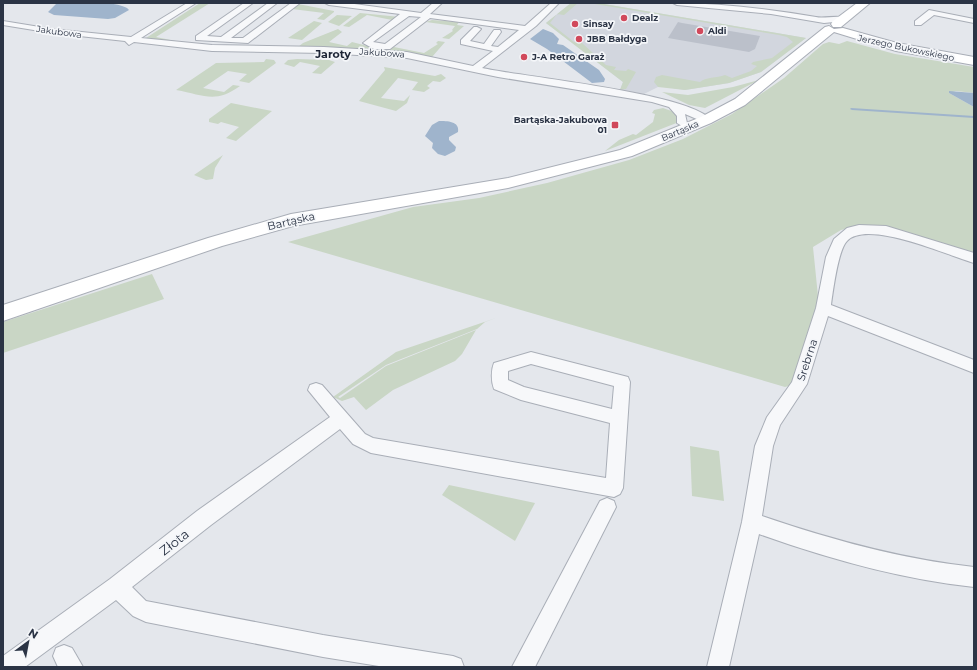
<svg xmlns="http://www.w3.org/2000/svg" width="977" height="670" font-family="Montserrat,sans-serif">
<rect width="100%" height="100%" fill="#e4e7ec"/>
<polygon fill="#d2d6de" points="571,3 598,3 806,38 761,72 729,83 685,90 660,86 644,94 620,90 623,82 546,23"/>
<g fill="#c9d6c5">
<polygon points="200,3 210,3 156,37 185,43 146,38"/>
<polygon points="571,3 578,3 564,15 557,14 550,23 574,42 582,43 606,65 616,67 614,70 626,71 628,69 636,72 626,89 620,90 623,82 546,23"/>
<path d="M589,3H598L806,38L761,72L729,83L685,90L658,87L654,82L656,77L662,75L700,82C705,77 717,78 725,75L732,78L751,71L757,66L751,64L753,62L772,58L793,42L787,37L779,35Z"/>
<polygon points="298,4 334,11 334,12 324,20 317,19 324,13 292,9"/>
<polygon points="360,13 400,17 392,20 367,15 349,27 343,26"/>
<polygon points="337,15 352,16 339,26 328,22"/>
<polygon points="432,20 459,22 457,25 464,26 449,39 442,38 453,31 452,30 455,26 426,22"/>
<polygon points="314,21 322,23 302,40 288,38"/>
<polygon points="338,29 342,32 329,42 347,46 352,42 379,49 394,47 424,53 438,44 436,43 438,41 445,42 432,57 473,66 440,59 298,47 303,43"/>
<polygon points="847,41 895,54 974,67 974,93 956,91 949,93 974,107 974,256 854,227 841,230 813,247 819,306 792,385 785,387 288,242 413,207 479,198 547,183 629,160 683,139 732,114 784,78 823,44 829,42 839,44"/>
<path d="M266,59L274,60L276,63L249,83L239,81L247,74L228,71L203,88L224,92L233,85L240,86C215,104 204,95 176,90L216,63L264,62Z"/>
<polygon points="297,59 329,60 335,62 321,74 312,73 320,66 300,62 294,67 284,64 288,60"/>
<polygon points="384,67 435,76 441,74 446,78 440,82 433,81 427,86 430,88 424,92 412,90 418,82 398,78 381,98 404,101 410,95 407,103 396,111 359,101 385,70"/>
<polygon points="759,80 705,108 689,105 662,92 688,95 733,87"/>
<polygon points="231,103 272,111 236,141 226,138 239,127 221,122 218,124 209,122 209,119"/>
<polygon points="663,108 677,113 679,122 605,151 619,140 633,134 636,135 653,122 655,114 652,113 654,110"/>
<polygon points="223,155 215,168 213,179 206,180 194,175"/>
<polygon points="152,274 164,299 3,353 3,322"/>
<polygon points="496,318 485,322 477,329 386,365 338,397 340,398 386,366 476,330 462,354 455,361 393,390 366,410 354,397 342,401 333,397 396,352"/>
<polygon points="690,446 719,451 724,501 692,496"/>
<polygon points="449,485 535,503 515,541 442,495"/>
</g>
<g fill="#9fb4cc">
<path d="M57,3C71,3 122,0 129,10L115,18L108,19L54,15L48,12Z"/>
<polygon points="543,29 553,33 559,39 557,44 563,45 599,70 605,79 604,82 592,83 547,49 530,39"/>
<polygon points="949,91 974,93 974,107 949,93"/>
<path d="M439,121C447,121 460,121 458,132L449,137V140L456,147L455,151L445,156L438,154L432,148L433,143L425,136L432,125Z"/>
</g>
<g fill="none" stroke-linecap="round" stroke-linejoin="round">
<polygon fill="#9fb4cc" fill-rule="evenodd" points="851,108 974,116 974,118 852,110 850,109"/>
</g>
<polygon fill="#bbc0ca" points="678,22 682,23 760,36 755,49 749,52 668,38"/>
<g fill="none" stroke-linecap="round" stroke-linejoin="round">
<g stroke="#a9aeb7" stroke-width="2">
<g id="street">
<path d="M187,3H196L141,38L212,45L324,47L407,52L473,66L493,51L461,44V40L474,27H477L481,29L470,41L484,44L494,30H500L501,32L491,46L498,47L519,30L430,18L390,49H374L363,43L400,14L329,5L325,3H347L421,13L433,3H442L430,14L525,26L551,3H559L536,26L482,68C524,77 690,93 711,120L706,123L685,114L687,123L682,126L677,123V116L669,107L652,102L498,77L407,58L324,53L212,51L134,42L129,45L125,41L52,33L3,25V21L52,29L131,37ZM409,16L421,17L385,44L373,42Z"/>
<polygon points="244,3 253,3 207,36 221,37 268,3 277,3 231,38 243,38 291,3 300,3 248,43 196,40 196,36"/>
<path d="M673,3C721,3 768,9 816,17C824,19 842,14 848,19L844,21L824,23L771,14L677,5Z"/>
<polygon points="929,10 974,19 974,23 934,15 921,25 915,25 915,21"/>
<path d="M859,225L886,226L974,253V263C947,255 867,219 847,241C838,250 833,291 831,305L974,360V373L828,316L807,384L780,425L773,446L762,516C832,540 901,559 974,567V587C900,579 829,559 759,534L729,667H707L742,522L755,446L767,417L792,382L816,308L826,257L834,239L847,228Z"/>
<path d="M531,352L628,377L630,382L623,488L620,494L614,497L371,453L353,444L340,429L211,525L132,587L146,601L323,635L453,656L461,659L464,667H385L323,657L146,622L133,616L116,600L25,667H3V656L110,579L197,511L330,417L308,390L310,385L316,383L322,385L365,434L373,438L606,478L610,423L521,400L494,389C491,381 491,370 494,363ZM531,364L614,386L612,409L524,387L508,380V371Z"/>
<polygon points="607,498 614,501 616,507 535,667 512,667 600,501"/>
<polygon points="64,645 72,648 83,667 58,667 53,656 56,648"/>
</g>
</g>
<g stroke="#a9aeb7" stroke-width="2">
<g id="secondary">
<polygon points="857,3 870,3 841,27 833,27 831,24 833,21"/>
<polygon points="829,26 834,29 843,28 897,43 974,57 974,65 896,51 834,32 745,105 711,123 632,156 508,188 293,226 222,246 3,321 3,305 208,238 291,214 508,178 620,150 701,117 735,99 825,27"/>
</g>
</g>
<use href="#street" fill="#f7f8fa" fill-rule="evenodd"/>
<use href="#secondary" fill="#fff" fill-rule="evenodd"/>
</g>
<g fill="#d1495b" stroke="#f4f6f9" stroke-width="1.5">
<circle cx="624" cy="18" r="4"/>
<circle cx="575" cy="24" r="4"/>
<circle cx="700" cy="31" r="4"/>
<circle cx="579" cy="39" r="4"/>
<circle cx="524" cy="57" r="4"/>
<rect x="611" y="121" width="8" height="8" rx="2"/>
</g>
<g text-anchor="middle" stroke-width="3.5" stroke-linejoin="round" paint-order="stroke">
<g font-size="9" font-weight="bold" fill="#2b3445" stroke="#f4f6f9" text-anchor="start">
<text x="632" y="21">Dealz</text>
<text x="583" y="27">Sinsay</text>
<text x="708" y="34">Aldi</text>
<text x="587" y="42">JBB Bałdyga</text>
<text x="532" y="60">J-A Retro Garaż</text>
<text x="607" y="123" text-anchor="end">Bartąska-Jakubowa<tspan x="607" dy="10">01</tspan></text>
</g>
<g font-size="9" fill="#2b3445" stroke="#f4f6f9">
<text transform="translate(59 32) rotate(8)" y="3">Jakubowa</text>
<text transform="translate(906 48) rotate(12)" y="3">Jerzego Bukowskiego</text>
<text transform="translate(382 53) rotate(4)" y="3">Jakubowa</text>
<text transform="translate(680 131) rotate(-23)" y="3">Bartąska</text>
</g>
<g font-size="11" font-weight="bold" fill="#1d2536" stroke="#f4f6f9">
<text x="333" y="58">Jaroty</text>
</g>
<g font-size="11" fill="#2b3445" stroke="#f4f6f9">
<text transform="translate(291 221) rotate(-13)" y="4">Bartąska</text>
<text transform="translate(807 360) rotate(-72)" y="4">Srebrna</text>
</g>
<g font-size="13" fill="#2b3445" stroke="#f4f6f9">
<text transform="translate(174 542) rotate(-38)" y="5">Złota</text>
</g>
</g>
<rect width="977" height="670" fill="none" stroke="#2b3445" stroke-width="8"/>
<g transform="translate(28 642) rotate(32)" stroke="#f4f6f9" stroke-width="3" paint-order="stroke">
<path d="M0-3L7 15L0 10L-7 15Z" fill="#2b3445"/>
<text y="-6" font-size="11" font-weight="bold" text-anchor="middle" fill="#2b3445">N</text>
</g>
</svg>
